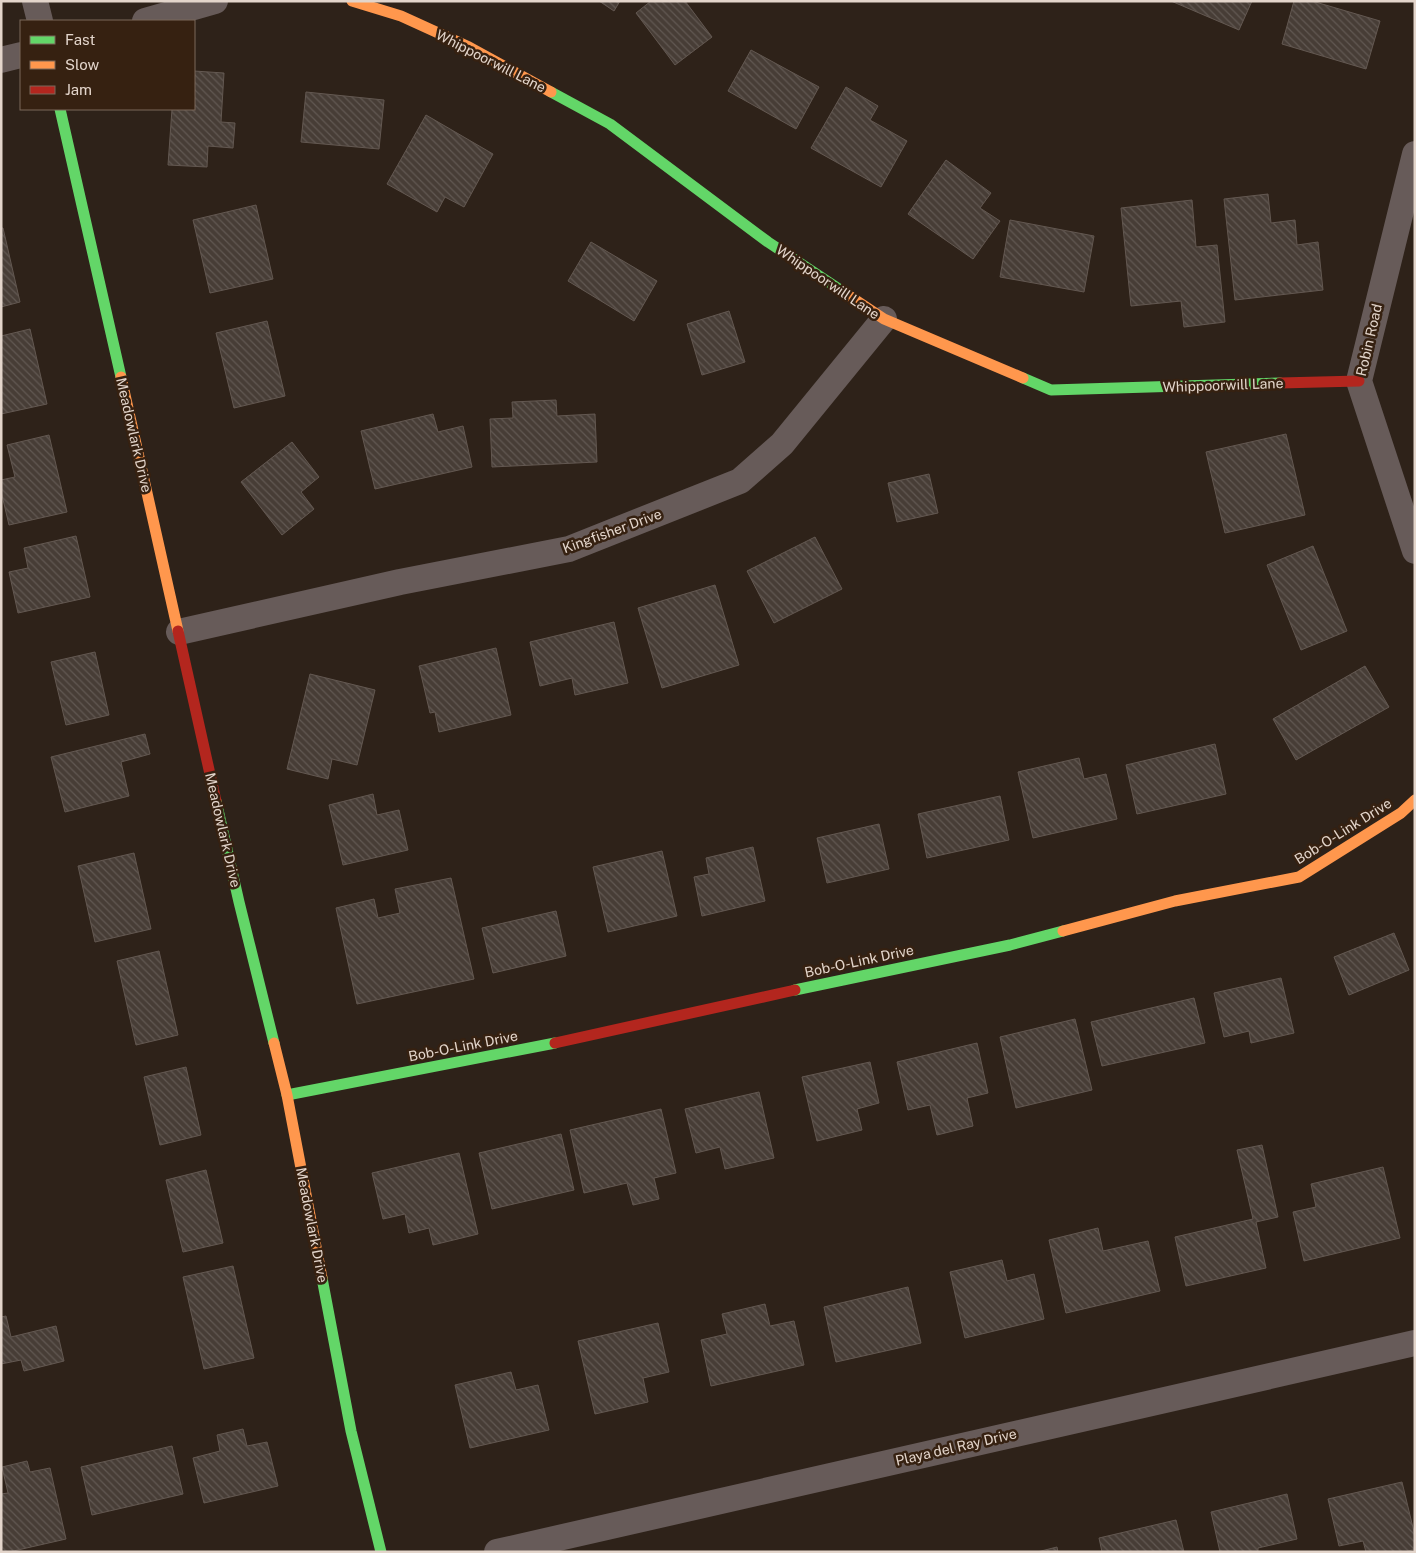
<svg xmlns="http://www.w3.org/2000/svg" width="1416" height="1553" font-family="'Public Sans',sans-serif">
<defs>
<pattern id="building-back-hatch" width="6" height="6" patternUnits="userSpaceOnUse" patternTransform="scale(1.25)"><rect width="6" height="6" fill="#473d36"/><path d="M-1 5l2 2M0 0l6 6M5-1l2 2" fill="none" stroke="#615852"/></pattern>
</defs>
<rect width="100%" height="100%" fill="#2e2219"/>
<g fill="url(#building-back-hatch)" stroke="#635851">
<polygon points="599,1 620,1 614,11"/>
<polygon points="651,1 685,1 712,37 675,65 636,13"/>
<polygon points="1171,1 1252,1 1239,30"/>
<polygon points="1294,1 1312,1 1380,21 1366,69 1282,44"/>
<polygon points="751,50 819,87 796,129 728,91"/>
<polygon points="194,71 224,73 221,122 235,123 233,148 208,146 207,167 168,165 172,109 194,109"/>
<polygon points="846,87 878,106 870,120 907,141 881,187 811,148"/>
<polygon points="306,92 384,100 379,149 301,142"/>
<polygon points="426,115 493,154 464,207 445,197 437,212 387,184"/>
<polygon points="946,160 991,193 980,208 1000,221 973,259 908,214"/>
<polygon points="1268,194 1271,223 1295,220 1297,245 1318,242 1323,290 1235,300 1224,199"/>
<polygon points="1192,200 1196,247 1217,245 1225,322 1184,327 1181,301 1131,306 1121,208"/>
<polygon points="256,205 273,279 210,293 193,220"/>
<polygon points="1010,220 1094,236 1084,292 1000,277"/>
<polygon points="1,228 3,228 20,302 1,307"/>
<polygon points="591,242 657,281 634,321 568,281"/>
<polygon points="729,311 745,362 702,375 687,324"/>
<polygon points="267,321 285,396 234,408 216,333"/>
<polygon points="30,329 47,404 1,414 1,336"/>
<polygon points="556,400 557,416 595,414 597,462 492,467 490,419 513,418 512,402"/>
<polygon points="433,414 438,432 463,426 472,467 375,489 361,431"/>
<polygon points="1286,434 1305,515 1225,533 1206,452"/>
<polygon points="49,435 67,512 9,525 1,491 1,480 15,477 7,445"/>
<polygon points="292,442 319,477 301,492 314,509 282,535 241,482"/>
<polygon points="929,474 938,513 897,522 888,483"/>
<polygon points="76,536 90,597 18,613 9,572 28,568 24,548"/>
<polygon points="815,537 842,589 774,623 747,571"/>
<polygon points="1313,546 1347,631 1301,650 1267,565"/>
<polygon points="715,585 739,665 662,688 638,608"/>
<polygon points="614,622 628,683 575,695 572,678 540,686 530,642"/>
<polygon points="496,648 511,715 439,732 435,712 430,713 419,666"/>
<polygon points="95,652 109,715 66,725 51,662"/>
<polygon points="1365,666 1389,707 1296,760 1273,719"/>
<polygon points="310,674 375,690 357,765 332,759 328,779 287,769"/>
<polygon points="145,734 150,754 121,762 129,796 65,812 51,757"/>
<polygon points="1215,744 1226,794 1137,814 1126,765"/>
<polygon points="1079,758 1084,779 1106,774 1117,819 1033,838 1018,772"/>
<polygon points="373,794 377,815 399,810 408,850 343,865 329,805"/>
<polygon points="1000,796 1009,840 927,858 918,814"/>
<polygon points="879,824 889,869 827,883 817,838"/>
<polygon points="753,847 765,901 702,916 694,877 709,874 706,858"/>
<polygon points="662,851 677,916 608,932 593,867"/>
<polygon points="134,853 151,929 95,942 78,866"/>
<polygon points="451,878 474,979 357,1004 336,908 374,899 378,918 400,913 395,889"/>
<polygon points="556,911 566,956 493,973 482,928"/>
<polygon points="1394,933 1409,970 1349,995 1334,957"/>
<polygon points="159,951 178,1035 136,1045 117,961"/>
<polygon points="1281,978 1294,1033 1251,1043 1249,1031 1224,1037 1214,993"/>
<polygon points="1194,998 1205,1043 1102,1066 1091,1022"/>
<polygon points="1075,1019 1092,1090 1016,1108 1000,1037"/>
<polygon points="977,1043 988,1093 967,1098 973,1126 937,1135 930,1105 908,1110 897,1062"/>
<polygon points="870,1062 879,1103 857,1109 862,1130 817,1141 802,1077"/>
<polygon points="186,1067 201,1135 160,1145 144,1077"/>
<polygon points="759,1092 774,1158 725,1169 720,1147 696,1153 685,1109"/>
<polygon points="661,1109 676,1173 654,1178 659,1199 633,1205 627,1183 584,1193 570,1130"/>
<polygon points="561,1134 574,1190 492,1209 479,1153"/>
<polygon points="1262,1145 1278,1217 1256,1222 1266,1268 1186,1286 1175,1237 1253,1219 1237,1150"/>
<polygon points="459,1153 478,1234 433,1245 429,1228 409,1233 405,1214 383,1219 372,1173"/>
<polygon points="1383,1167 1400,1238 1304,1261 1293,1212 1316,1207 1311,1184"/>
<polygon points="206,1170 223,1243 183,1252 166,1180"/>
<polygon points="1098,1228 1103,1251 1148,1241 1160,1291 1066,1313 1049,1240"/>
<polygon points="1002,1260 1007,1281 1034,1274 1044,1319 965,1338 950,1272"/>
<polygon points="233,1266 254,1358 204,1369 183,1277"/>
<polygon points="908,1287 921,1343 836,1362 824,1307"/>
<polygon points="765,1304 770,1326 794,1321 804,1365 711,1386 701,1340 727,1334 722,1314"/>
<polygon points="6,1316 11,1337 56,1326 64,1361 24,1371 21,1360 1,1364 1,1317"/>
<polygon points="658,1323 669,1372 643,1378 648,1402 595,1414 578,1341"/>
<polygon points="511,1372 516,1390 538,1385 549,1430 470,1448 455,1385"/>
<polygon points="243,1429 247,1446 267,1442 278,1486 204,1503 193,1458 220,1451 217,1435"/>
<polygon points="172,1446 183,1494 92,1515 81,1467"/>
<polygon points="27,1461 30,1472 50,1468 66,1539 9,1552 1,1552 1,1494 8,1493 2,1467"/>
<polygon points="1402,1482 1415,1536 1415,1549 1405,1552 1366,1552 1363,1541 1339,1546 1328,1499"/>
<polygon points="1287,1494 1297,1539 1258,1548 1258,1552 1220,1552 1211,1512"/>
<polygon points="1176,1520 1184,1552 1102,1552 1099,1538"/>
<polygon points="1057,1547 1058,1552 1037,1552"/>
</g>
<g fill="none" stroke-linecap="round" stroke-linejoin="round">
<g stroke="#675b59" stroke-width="26">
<polyline points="35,1 40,21"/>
<polyline points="145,21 215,1"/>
<polyline points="1,60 21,55"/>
<polyline points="1415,154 1359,381 1415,551"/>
<polyline points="179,632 400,582 569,549 740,481 782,444 884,319"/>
<polyline points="497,1552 1415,1343"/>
</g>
<g stroke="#63d668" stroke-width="11">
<polyline points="551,92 610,124 768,242 845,293"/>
<polyline points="60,109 121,377"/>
<polyline points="1023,378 1051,390 1280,383"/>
<polyline points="216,801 239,902 274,1043"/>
<polyline points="795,990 1010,945 1063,931"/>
<polyline points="287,1095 555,1043"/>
<polyline points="322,1278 351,1431 381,1552"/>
</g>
<g stroke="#ff974d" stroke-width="11">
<polyline points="352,1 401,16 469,47 551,92"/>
<polyline points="845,293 884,319 1023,378"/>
<polyline points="121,377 178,631"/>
<polyline points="1063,931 1175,901 1299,877 1401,813 1415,800"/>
<polyline points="274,1043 287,1095 322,1278"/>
</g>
<g stroke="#b3261e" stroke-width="11">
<polyline points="1280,383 1359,381"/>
<polyline points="178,631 216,801"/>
<polyline points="555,1043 795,990"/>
</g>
</g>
<g text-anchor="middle" stroke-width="5" stroke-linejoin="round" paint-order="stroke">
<g font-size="14" fill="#e3d5cb" stroke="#362111">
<text transform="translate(491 61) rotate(27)" y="5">Whippoorwill Lane</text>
<text transform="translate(828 282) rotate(34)" y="5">Whippoorwill Lane</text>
<text transform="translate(1369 340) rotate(-77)" y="5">Robin Road</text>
<text transform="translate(1223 385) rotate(-2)" y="5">Whippoorwill Lane</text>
<text transform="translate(134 435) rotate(77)" y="5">Meadowlark Drive</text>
<text transform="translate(612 531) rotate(-20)" y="5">Kingfisher Drive</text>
<text transform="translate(223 830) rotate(77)" y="5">Meadowlark Drive</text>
<text transform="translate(1343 831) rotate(-32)" y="5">Bob-O-Link Drive</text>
<text transform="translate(859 961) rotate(-12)" y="5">Bob-O-Link Drive</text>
<text transform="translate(463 1046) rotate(-11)" y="5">Bob-O-Link Drive</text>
<text transform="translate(312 1225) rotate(79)" y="5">Meadowlark Drive</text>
<text transform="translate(956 1447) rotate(-13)" y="5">Playa del Ray Drive</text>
</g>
</g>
<rect width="1416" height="1553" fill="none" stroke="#e3d5cb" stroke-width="5"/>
<rect x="20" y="20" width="175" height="90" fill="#362111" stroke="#7b695b"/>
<rect x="30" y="36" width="25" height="8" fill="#63d668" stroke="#7b695b"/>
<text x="65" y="45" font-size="15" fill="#e3d5cb">Fast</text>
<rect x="30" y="61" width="25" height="8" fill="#ff974d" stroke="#7b695b"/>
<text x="65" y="70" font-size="15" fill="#e3d5cb">Slow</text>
<rect x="30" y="86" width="25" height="8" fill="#b3261e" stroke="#7b695b"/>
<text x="65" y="95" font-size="15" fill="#e3d5cb">Jam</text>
</svg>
